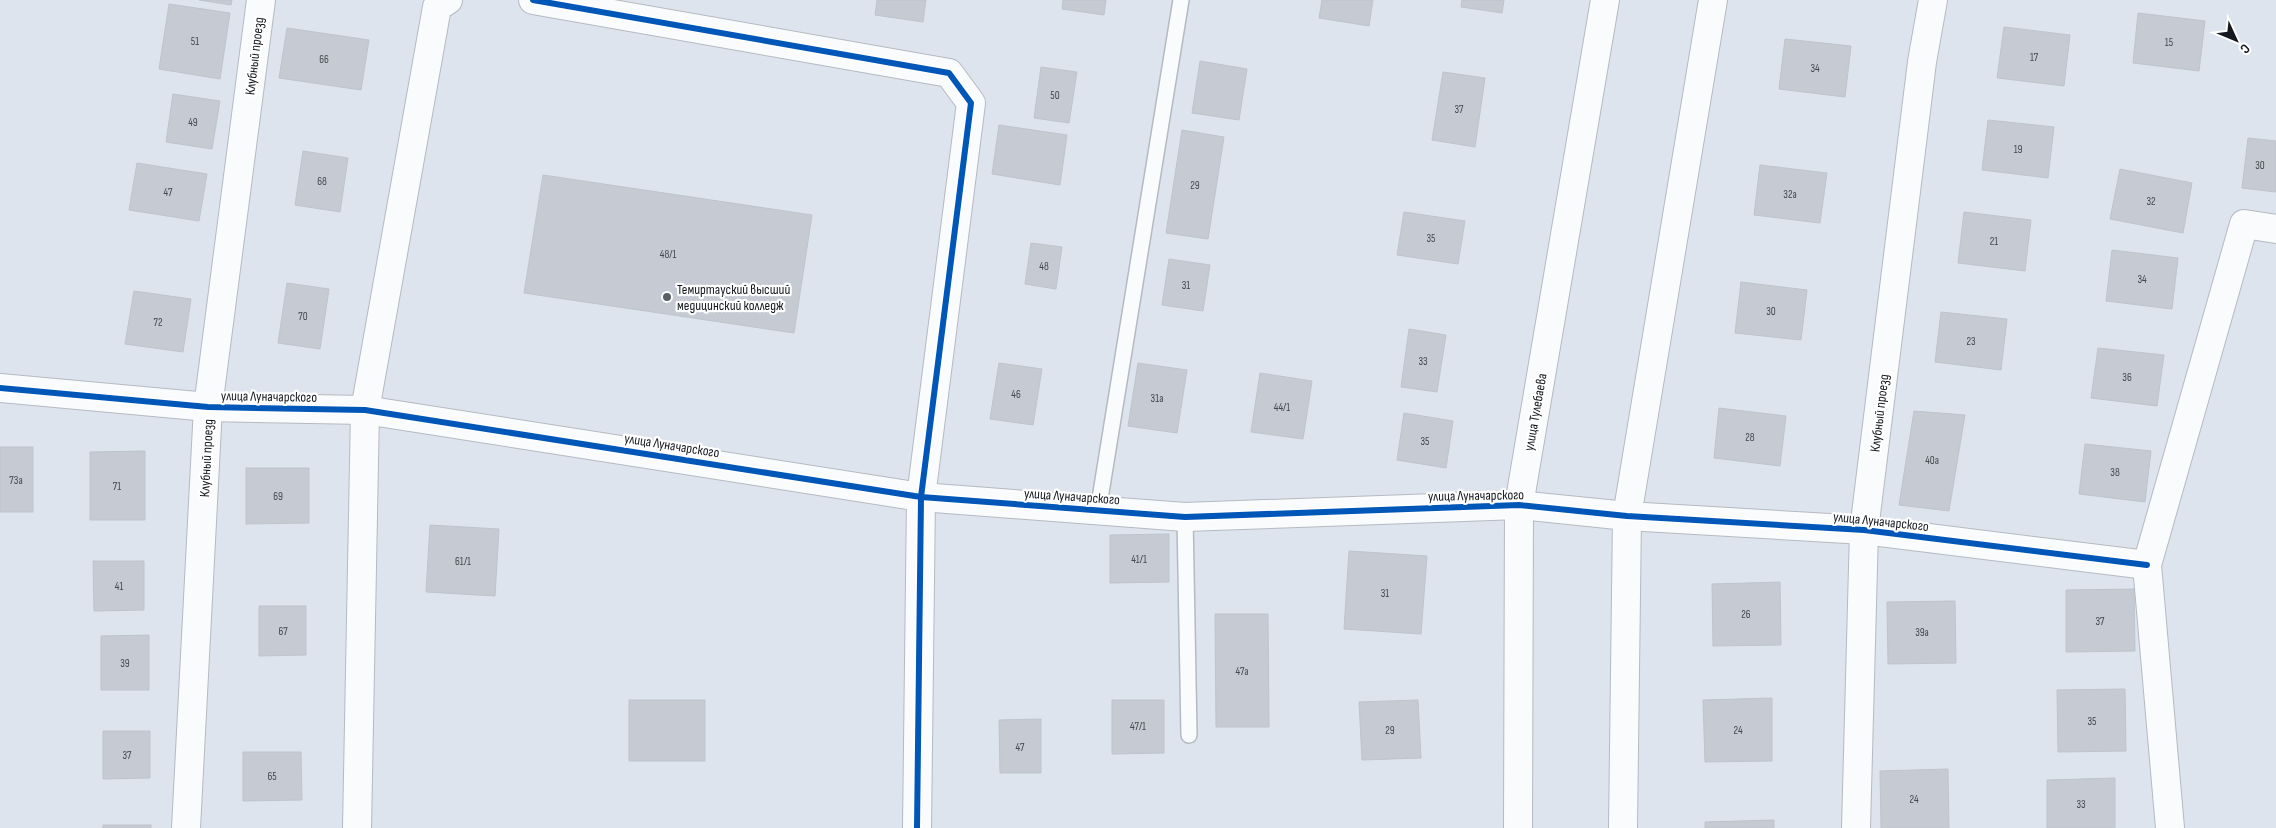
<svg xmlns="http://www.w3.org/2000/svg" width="2276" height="828" font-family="'Sofia Sans Condensed',sans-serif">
<rect width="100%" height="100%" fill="#dde4ee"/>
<g fill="#c6cbd3" stroke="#bec4cb">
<polygon points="199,0 232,0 231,5"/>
<polygon points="877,0 926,0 923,22 875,15"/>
<polygon points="1063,0 1106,0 1104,15 1062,9"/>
<polygon points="1322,0 1373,0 1369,26 1319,18"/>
<polygon points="1462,0 1504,0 1502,13 1461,7"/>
<polygon points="169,4 230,13 220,79 159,69"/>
<polygon points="2138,13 2205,21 2199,71 2133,63"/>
<polygon points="2004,27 2070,35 2064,86 1997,78"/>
<polygon points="287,28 369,40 361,90 279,78"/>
<polygon points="1785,39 1851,46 1845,97 1779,89"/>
<polygon points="1200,61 1247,69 1239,120 1192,113"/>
<polygon points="1041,67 1077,72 1069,123 1034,118"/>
<polygon points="1443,72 1485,78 1475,147 1432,140"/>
<polygon points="173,94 220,101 212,149 166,142"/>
<polygon points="1988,120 2054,127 2048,178 1982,170"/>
<polygon points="999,125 1067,135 1060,185 992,174"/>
<polygon points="1182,130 1224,137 1208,239 1166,233"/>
<polygon points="2248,138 2276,141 2276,192 2242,188"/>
<polygon points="303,151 348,158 340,212 295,205"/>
<polygon points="137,163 207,174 199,221 129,210"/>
<polygon points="1760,165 1827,173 1820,223 1754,215"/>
<polygon points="2120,169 2192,183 2183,233 2110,219"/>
<polygon points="543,175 812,215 794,333 524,293"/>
<polygon points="1404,212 1465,221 1458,264 1397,255"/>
<polygon points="1964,212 2031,220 2025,271 1958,263"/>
<polygon points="1031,243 1062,247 1056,289 1025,284"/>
<polygon points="2112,250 2178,258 2172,309 2106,301"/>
<polygon points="1169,259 1210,265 1203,311 1162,305"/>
<polygon points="1741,282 1807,290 1801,340 1735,333"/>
<polygon points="287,283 329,289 320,349 278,343"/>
<polygon points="134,291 191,299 183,352 125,344"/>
<polygon points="1941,312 2007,319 2001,370 1935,362"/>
<polygon points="1409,329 1446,335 1437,392 1401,387"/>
<polygon points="2098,348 2164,355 2157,406 2091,398"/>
<polygon points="999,363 1042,369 1033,425 990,419"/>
<polygon points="1138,363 1187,370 1177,433 1128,426"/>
<polygon points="1260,373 1312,381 1303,439 1251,432"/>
<polygon points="1719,408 1786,416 1780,466 1714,458"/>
<polygon points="1914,411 1965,415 1949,511 1899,505"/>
<polygon points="1404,413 1453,421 1446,468 1397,460"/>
<polygon points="2085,444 2151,451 2145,502 2079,494"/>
<rect x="0" y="447" width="33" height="65"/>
<polygon points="145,451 145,520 90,520 90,452"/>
<polygon points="246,468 309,468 309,523 246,524"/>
<polygon points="430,525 499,529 495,596 426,592"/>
<polygon points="1169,534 1169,582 1110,583 1110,535"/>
<polygon points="1349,551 1427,556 1421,634 1344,629"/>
<polygon points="93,561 144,561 144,610 94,611"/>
<polygon points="1780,582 1781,645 1713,646 1712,584"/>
<polygon points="2134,589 2135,651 2066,652 2066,590"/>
<polygon points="1955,601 1956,663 1888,664 1887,602"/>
<polygon points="259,606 306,606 306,655 259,656"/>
<polygon points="1215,614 1268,614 1269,727 1216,727"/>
<polygon points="149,635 149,690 101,690 101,636"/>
<polygon points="2125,689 2126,751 2058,752 2057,690"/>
<polygon points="1772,698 1772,761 1705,762 1703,700"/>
<rect x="629" y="700" width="76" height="61"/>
<polygon points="1112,700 1164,700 1164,753 1112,754"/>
<polygon points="1418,700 1421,758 1362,760 1359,702"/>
<polygon points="1041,719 1041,773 1000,773 999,720"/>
<polygon points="103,731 150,731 150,778 103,779"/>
<polygon points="243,752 301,752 302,800 243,801"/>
<polygon points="1948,769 1949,828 1881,828 1880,771"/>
<polygon points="2115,778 2115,828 2047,828 2047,780"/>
<polygon points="1774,820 1774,828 1705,828 1705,822"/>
<rect x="103" y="825" width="48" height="3"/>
</g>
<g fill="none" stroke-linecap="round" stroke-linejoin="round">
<g stroke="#b5bac1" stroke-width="18">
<g id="service">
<polyline points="1098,511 1181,0"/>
<polyline points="1185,517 1189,735"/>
</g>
</g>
<g stroke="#b5bac1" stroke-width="30">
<g id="minor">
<polyline points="533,0 949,73 971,103 921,497 917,828"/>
<polyline points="0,388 208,407 365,410 921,497 1185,517 1519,505 1627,516 1864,530 2147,565"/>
<polyline points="186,828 208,407 261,0"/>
<polyline points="357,828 365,410 437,7 448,0"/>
<polyline points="1856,828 1864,530 1922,62 1933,0"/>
<polyline points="2170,828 2147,565 2244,224 2276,229"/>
</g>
</g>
<g stroke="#b5bac1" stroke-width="30">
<g id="tertiary">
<polyline points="1518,828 1519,505 1605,0"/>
<polyline points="1623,828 1627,516 1713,0"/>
</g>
</g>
<use href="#service" stroke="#fafbfc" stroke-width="15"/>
<use href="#minor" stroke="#fafbfc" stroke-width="28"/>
<use href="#tertiary" stroke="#fafbfc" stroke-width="28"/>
<g stroke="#fff" stroke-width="9">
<g id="cycleway">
<polyline points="533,0 949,73 971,103 921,497 917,828"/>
<polyline points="0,388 208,407 365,410 921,497 1185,517 1519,505 1627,516 1864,530 2147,565"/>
</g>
</g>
<use href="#cycleway" stroke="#0057b8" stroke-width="6"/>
</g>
<circle fill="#5b6067" stroke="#fff" stroke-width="2" cx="667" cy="297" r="5"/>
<g text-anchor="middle" stroke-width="4.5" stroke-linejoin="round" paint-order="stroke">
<g font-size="11" fill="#44484f">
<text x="195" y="45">51</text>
<text x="2169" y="46">15</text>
<text x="2034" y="61">17</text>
<text x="324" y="63">66</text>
<text x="1815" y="72">34</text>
<text x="1055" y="99">50</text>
<text x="1459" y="113">37</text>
<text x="193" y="126">49</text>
<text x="2018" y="153">19</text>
<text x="2260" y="169">30</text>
<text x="322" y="185">68</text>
<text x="1195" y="189">29</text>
<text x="168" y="196">47</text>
<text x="1790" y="198">32а</text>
<text x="2151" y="205">32</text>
<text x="1431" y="242">35</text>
<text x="1994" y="245">21</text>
<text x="668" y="258">48/1</text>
<text x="1044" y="270">48</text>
<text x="2142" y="283">34</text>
<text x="1186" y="289">31</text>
<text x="1771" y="315">30</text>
<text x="303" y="320">70</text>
<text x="158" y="326">72</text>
<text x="1971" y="345">23</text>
<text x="1423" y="365">33</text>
<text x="2127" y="381">36</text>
<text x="1016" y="398">46</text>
<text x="1157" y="402">31а</text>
<text x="1282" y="411">44/1</text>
<text x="1750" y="441">28</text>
<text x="1425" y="445">35</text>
<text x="1932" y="464">40а</text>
<text x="2115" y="476">38</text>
<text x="16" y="484">73а</text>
<text x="117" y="490">71</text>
<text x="278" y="500">69</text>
<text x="1139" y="563">41/1</text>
<text x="463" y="565">61/1</text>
<text x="119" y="590">41</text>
<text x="1385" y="597">31</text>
<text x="1746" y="618">26</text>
<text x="2100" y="625">37</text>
<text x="283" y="635">67</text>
<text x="1922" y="636">39а</text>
<text x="125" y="667">39</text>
<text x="1242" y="675">47а</text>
<text x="2092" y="725">35</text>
<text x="1138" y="730">47/1</text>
<text x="1390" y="734">29</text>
<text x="1738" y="734">24</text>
<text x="1020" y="751">47</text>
<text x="127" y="759">37</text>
<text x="272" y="780">65</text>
<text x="1914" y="803">24</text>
<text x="2081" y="808">33</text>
</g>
<g font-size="14" fill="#15191f" stroke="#fff">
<text transform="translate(254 56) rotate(-83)" y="5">Клубный проезд</text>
<text transform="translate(269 396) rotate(1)" y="5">улица Луначарского</text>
<text transform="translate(1535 412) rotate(-80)" y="5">улица Тулебаева</text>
<text transform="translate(1879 413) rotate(-83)" y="5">Клубный проезд</text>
<text transform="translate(672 445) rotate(9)" y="5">улица Луначарского</text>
<text transform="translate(206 458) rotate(-87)" y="5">Клубный проезд</text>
<text transform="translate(1476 495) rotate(-1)" y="5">улица Луначарского</text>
<text transform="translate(1072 496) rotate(4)" y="5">улица Луначарского</text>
<text transform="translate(1881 521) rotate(6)" y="5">улица Луначарского</text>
</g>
<g font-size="14" fill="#15191f" stroke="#fff" text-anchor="start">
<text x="677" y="294">Темиртауский высший<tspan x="677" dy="16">медицинский колледж</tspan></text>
</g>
</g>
<g transform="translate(2236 40) rotate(134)" stroke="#ffffff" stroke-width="4" paint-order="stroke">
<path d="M0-4L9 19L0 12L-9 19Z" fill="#15191f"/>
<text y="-8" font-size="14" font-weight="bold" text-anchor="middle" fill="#15191f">С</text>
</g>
</svg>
